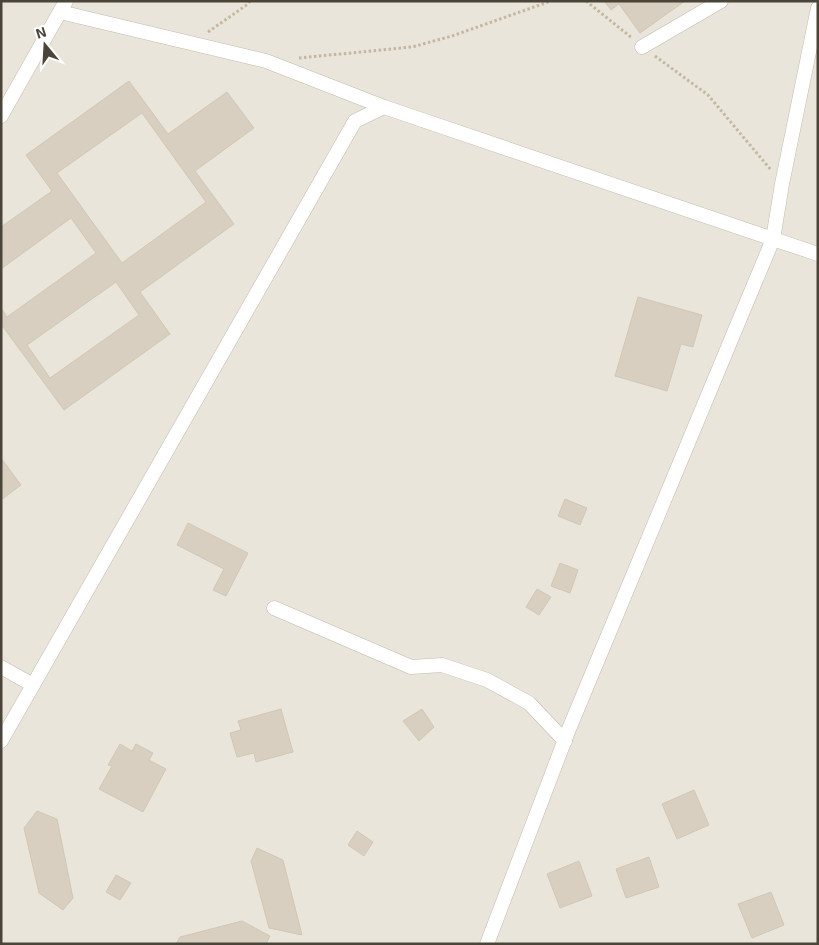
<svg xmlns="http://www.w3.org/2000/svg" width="819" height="945" font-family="'Exo 2',sans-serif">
<rect width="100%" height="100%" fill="#f6f3ec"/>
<rect fill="#eae5da" x="1" y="1" width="817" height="943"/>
<g fill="#d8cfc1" stroke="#d3c7b4" fill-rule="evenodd">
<polygon points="604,1 685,1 640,33 619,4 611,10"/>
<path d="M129,81L168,134L227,92L254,128L195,171L234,224L140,292L170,334L64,410L1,324V308L7,317L96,253L71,218L1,269V227L52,191L26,155ZM142,113L206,202L122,263L57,173ZM116,282L139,315L50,378L27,345Z"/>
<polygon points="638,297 702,315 693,347 681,344 667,391 615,376"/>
<polygon points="1,458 21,485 1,500"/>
<polygon points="565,499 587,508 580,525 558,516"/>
<polygon points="188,523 248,553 226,596 213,590 224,569 177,545"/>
<polygon points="560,563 578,570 570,593 551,586"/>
<polygon points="537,589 551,597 539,615 526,607"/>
<polygon points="281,709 293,752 256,762 254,753 237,757 230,733 241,730 238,721"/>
<polygon points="422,709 434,727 419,741 403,721"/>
<polygon points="120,744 132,751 136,744 153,753 149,760 166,769 143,812 99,789 112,766 108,765"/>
<polygon points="694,790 709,825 677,839 662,804"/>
<polygon points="37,811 57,819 73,898 63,910 39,893 24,828"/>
<polygon points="357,831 373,842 364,856 348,845"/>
<polygon points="257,848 283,860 302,935 269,928 251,861"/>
<polygon points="649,857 659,887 626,898 616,869"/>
<polygon points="579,861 592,896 560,908 547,874"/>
<polygon points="116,875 131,883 120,900 106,892"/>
<polygon points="771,892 784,925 752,938 738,904"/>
<polygon points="242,921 270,936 266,944 176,944 180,937"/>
</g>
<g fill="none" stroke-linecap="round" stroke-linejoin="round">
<g stroke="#c2bbae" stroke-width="15">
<g id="street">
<polyline points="818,8 782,184 773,239 818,254"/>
<polyline points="60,12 266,61 384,107"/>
<polyline points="642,47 721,1"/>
<polyline points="1,116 66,1"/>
<polyline points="274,608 411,667 442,665 487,680 529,703 565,741"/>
<polyline points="1,667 33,685"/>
<polyline points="1,741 355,121 384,107 773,239 569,729 487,944"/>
</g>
</g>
<g stroke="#c4b79f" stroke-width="3" stroke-dasharray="2.5 2.5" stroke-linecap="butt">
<polyline points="586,1 632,38"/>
<polyline points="208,32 248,4 250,1"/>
<polyline points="655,56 708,95 771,170"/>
<polyline points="299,58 412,47 452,36 551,1"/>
</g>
<use href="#street" stroke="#fff" stroke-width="14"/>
</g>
<rect width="819" height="945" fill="none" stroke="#4b4439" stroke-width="5"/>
<g transform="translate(45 45) rotate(342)" stroke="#ffffff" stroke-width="4" paint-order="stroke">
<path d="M0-4L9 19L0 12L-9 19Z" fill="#4b4439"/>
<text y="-8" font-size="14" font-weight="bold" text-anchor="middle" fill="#4b4439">N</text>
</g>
</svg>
